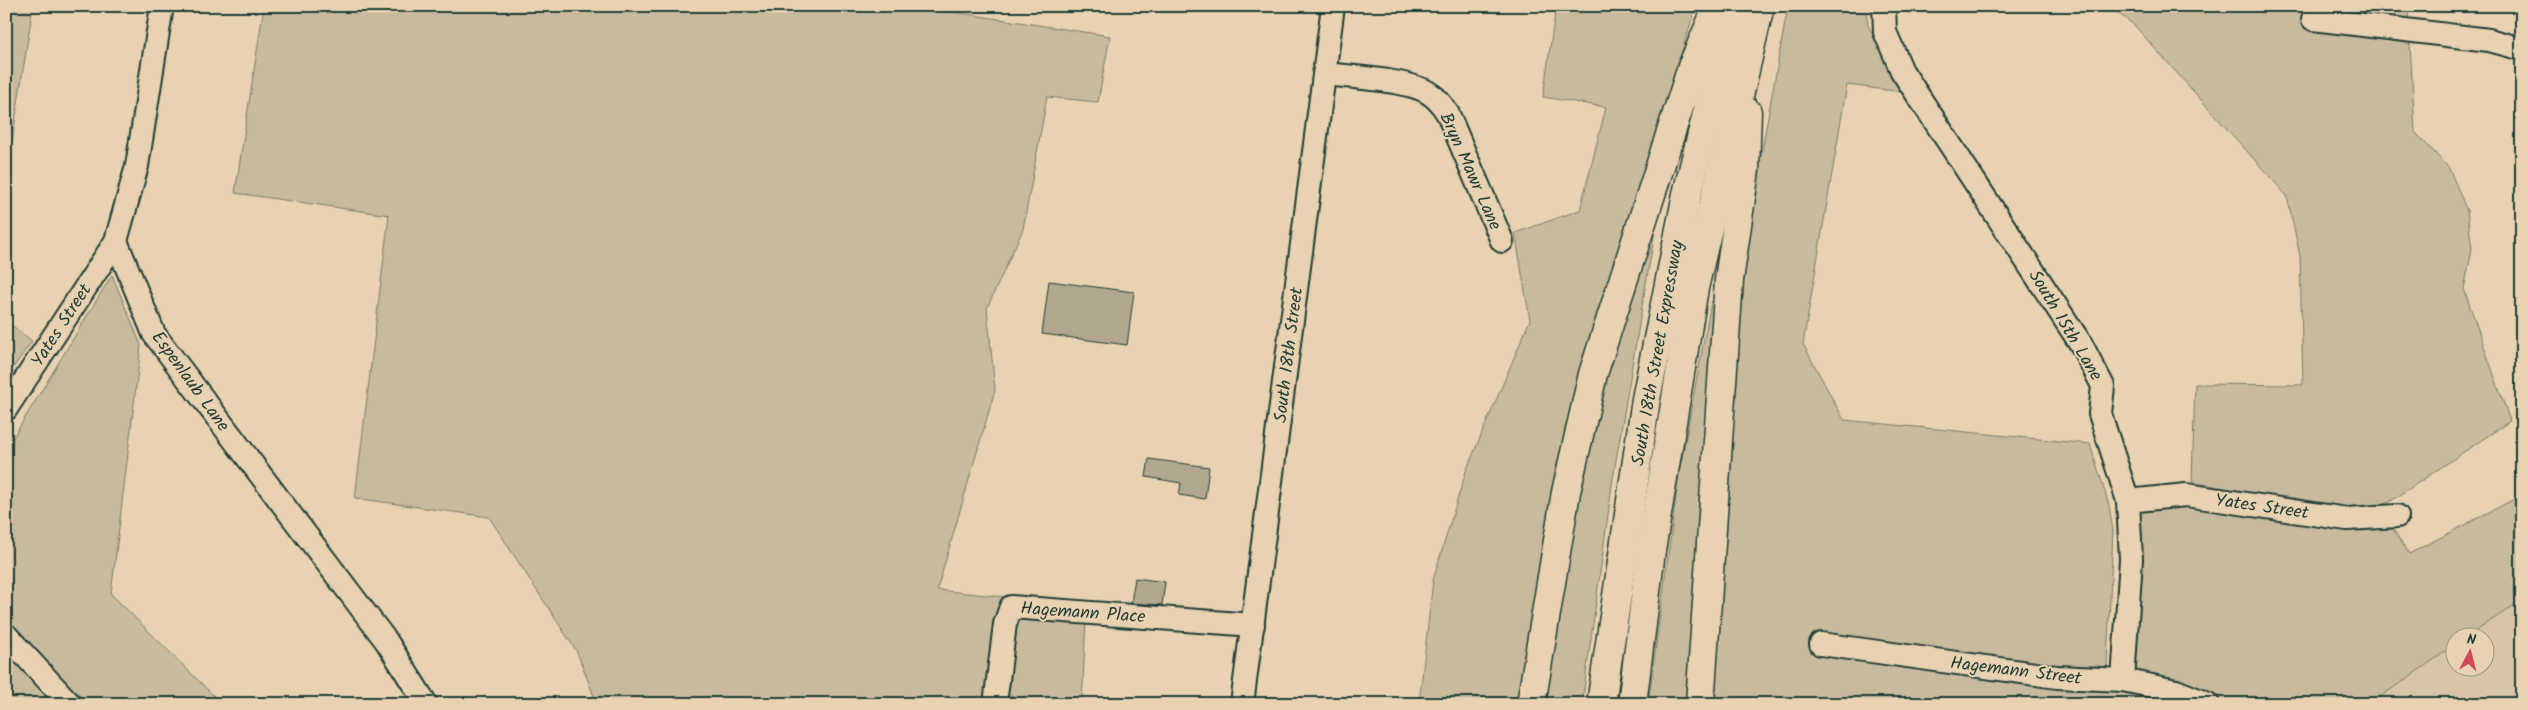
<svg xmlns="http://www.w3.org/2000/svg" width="2528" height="710" font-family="Kalam,sans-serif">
<rect width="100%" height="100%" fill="#e9d2b2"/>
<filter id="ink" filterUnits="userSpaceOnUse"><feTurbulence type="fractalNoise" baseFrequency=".02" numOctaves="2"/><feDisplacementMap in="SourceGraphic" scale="10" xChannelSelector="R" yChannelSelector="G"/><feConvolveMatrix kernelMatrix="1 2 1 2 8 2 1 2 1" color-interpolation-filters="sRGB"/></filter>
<g filter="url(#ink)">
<polygon fill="#d8c5a8" points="2522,600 2522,704 2370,704 2455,645 2456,668 2486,668 2486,638 2467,637"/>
<g fill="#c8ba9d" stroke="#747c68">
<polygon points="6,6 33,6 6,180"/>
<polygon points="264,6 914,6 1110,36 1098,102 1047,97 1023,229 987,308 995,390 937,590 1084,605 1086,619 1082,704 597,704 577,652 489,517 355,498 389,215 235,193"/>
<path d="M1556,6H1696L1580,380C1552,487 1535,595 1519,704H1419L1433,580L1466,471L1530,320L1515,233L1580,210L1606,107L1543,97Z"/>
<polygon points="1788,6 1865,6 1868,25 1902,92 1847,85 1803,344 1844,420 2090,444 2109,505 2113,531 2106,688 2188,704 1713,704 1743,285 1760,161"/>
<polygon points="2108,6 2409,6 2408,8 2415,132 2449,168 2467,211 2472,249 2464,289 2510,421 2388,503 2335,508 2192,482 2195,384 2303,385 2300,256 2287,196 2134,25"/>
<polygon points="1658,213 1613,478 1582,704 1540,704 1595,399"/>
<polygon points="112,275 141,345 111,594 215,697 219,704 6,704 6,449"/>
<polygon points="1711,302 1720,304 1691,704 1648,704 1679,474"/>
<polygon points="6,321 32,341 6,378"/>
<polygon points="2522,495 2522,600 2467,637 2456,638 2455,645 2370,704 2226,704 2204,694 2138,674 2130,667 2134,507 2191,505 2358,529 2393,529 2409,554"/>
</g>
<g fill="#b2a88f" stroke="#1f3d34">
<polygon points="1049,281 1134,292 1127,345 1042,334"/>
<polygon points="1149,459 1209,467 1205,499 1179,495 1181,483 1146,477"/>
<polygon points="1135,578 1165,582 1162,605 1131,603"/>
</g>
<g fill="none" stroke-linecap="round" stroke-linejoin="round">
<g stroke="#1f3d34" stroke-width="26">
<g id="minor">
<polyline points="1884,6 1885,32 1902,71 2081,344 2103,386 2100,414 2128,501 2131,559 2123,680"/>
<polyline points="2313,19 2489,40 2522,49"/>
<path d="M1325,74C1350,77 1409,80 1429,93C1438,99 1442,105 1448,114L1502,241"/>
<polyline points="116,241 154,334 387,642 426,704"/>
<polyline points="6,409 116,241 137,166 162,6"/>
<polyline points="2128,501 2186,495 2347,519 2397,516"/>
<polyline points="6,635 70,704"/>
<polyline points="1821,644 2057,677 2123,680 2176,691 2208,704"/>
<polyline points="995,704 1005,624 1011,607 1253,625"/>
<polyline points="1242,704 1333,6"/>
</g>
</g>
<g stroke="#1f3d34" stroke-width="31">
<g id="motorway">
<polyline points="1531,704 1566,492 1593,374 1692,67 1718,6"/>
<polyline points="1601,704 1646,399 1687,194 1734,6"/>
<polyline points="1632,704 1651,551 1694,288 1760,6"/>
<polyline points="1700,704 1729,280 1745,170 1747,112"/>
</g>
</g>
<use href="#minor" stroke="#e9d2b2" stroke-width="22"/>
<use href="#motorway" stroke="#e9d2b2" stroke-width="28"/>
</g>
</g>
<g text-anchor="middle" stroke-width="4" stroke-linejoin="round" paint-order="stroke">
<g font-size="18" fill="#1f3d34" stroke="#e9d2b2">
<text transform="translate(1471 171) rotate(66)" y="6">Bryn Mawr Lane</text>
<text transform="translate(61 325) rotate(-57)" y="6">Yates Street</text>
<text transform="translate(2066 325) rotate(59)" y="6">South 15th Lane</text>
<text transform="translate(1657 353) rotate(-80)" y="6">South 18th Street Expressway</text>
<text transform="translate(1288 355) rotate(-83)" y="6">South 18th Street</text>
<text transform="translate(191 381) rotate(54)" y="6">Espenlaub Lane</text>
<text transform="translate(2262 506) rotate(8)" y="6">Yates Street</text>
<text transform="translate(1083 612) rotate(4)" y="6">Hagemann Place</text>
<text transform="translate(2016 670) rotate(7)" y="6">Hagemann Street</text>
</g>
</g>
<rect width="2528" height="710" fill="none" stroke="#e9d2b2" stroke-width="25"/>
<rect x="12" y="12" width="2503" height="685" fill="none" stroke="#1f3d34" stroke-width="2" filter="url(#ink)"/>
<g transform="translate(2470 652) rotate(7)"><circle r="24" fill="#e9d2b2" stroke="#989680"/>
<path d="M0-4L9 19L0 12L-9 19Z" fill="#d1495b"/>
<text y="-8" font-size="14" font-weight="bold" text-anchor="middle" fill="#1f3d34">N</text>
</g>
</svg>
